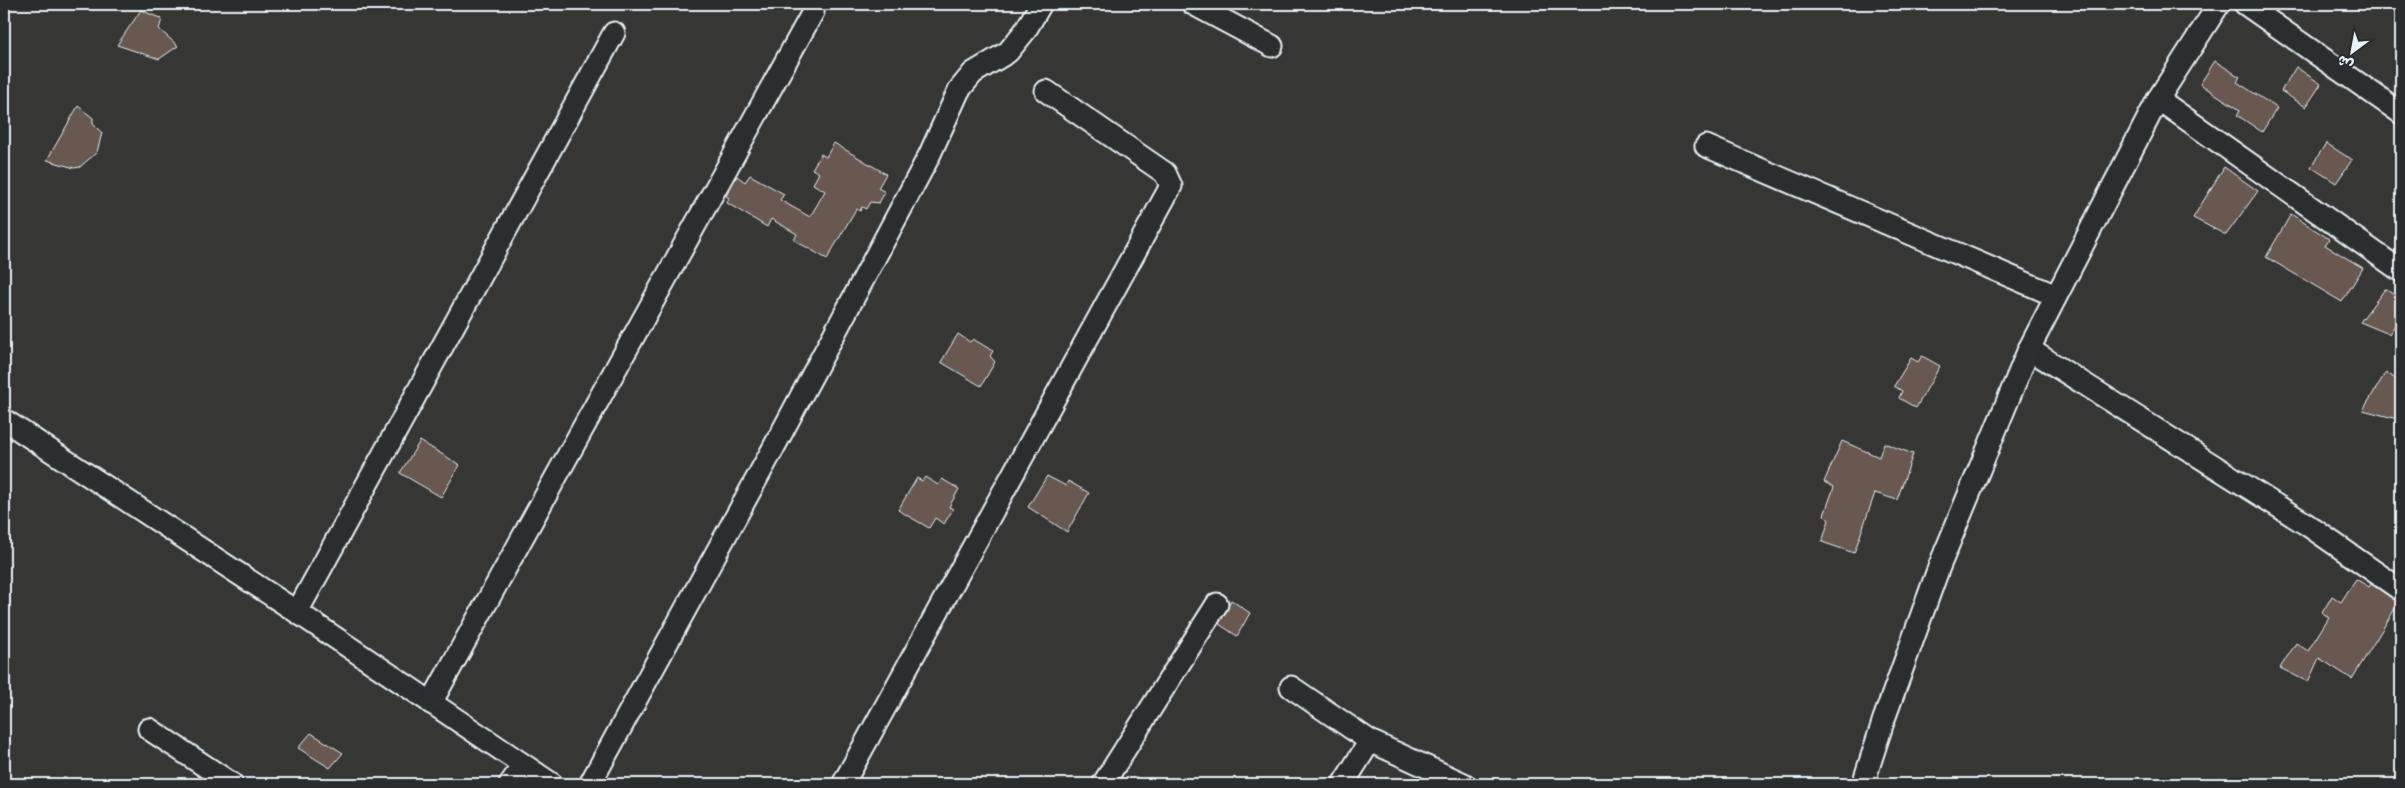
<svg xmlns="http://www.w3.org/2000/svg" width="2405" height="788" font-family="'Indie Flower','Playpen Sans Arabic',sans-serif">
<rect width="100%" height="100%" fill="#363635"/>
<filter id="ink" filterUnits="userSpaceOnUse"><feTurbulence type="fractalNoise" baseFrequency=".02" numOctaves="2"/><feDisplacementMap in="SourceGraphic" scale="10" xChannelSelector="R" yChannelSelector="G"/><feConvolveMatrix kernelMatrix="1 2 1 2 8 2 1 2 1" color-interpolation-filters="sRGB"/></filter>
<g filter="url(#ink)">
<g fill="#68594f" stroke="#e8f1f8">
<polygon points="141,10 162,19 159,29 178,46 159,59 117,45"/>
<polygon points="2215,61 2240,77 2237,82 2277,108 2262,132 2237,115 2240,110 2200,84"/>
<polygon points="2296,67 2321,84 2306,107 2281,91"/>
<polygon points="78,106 93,118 93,124 102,133 97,152 80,167 74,168 47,160"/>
<polygon points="834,143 886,174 878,188 885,192 879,203 870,202 866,209 862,207 860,211 856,209 827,259 794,240 797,234 771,219 767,227 727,203 729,198 726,196 737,176 745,182 750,175 784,194 780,200 810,217 825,191 813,184 819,173 812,169 821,154 826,157"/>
<polygon points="2326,143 2352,160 2336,183 2311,167"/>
<polygon points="2224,167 2258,191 2226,235 2193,218"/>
<polygon points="2291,214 2329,239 2325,245 2363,268 2342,302 2266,257"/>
<polygon points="2385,289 2401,299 2401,316 2389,334 2360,322"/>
<polygon points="958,334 970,342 973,339 993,351 990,356 995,362 981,386 941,362"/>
<polygon points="1922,356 1940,366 1916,408 1899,398 1902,391 1894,386 1911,358 1918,362"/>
<polygon points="2386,372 2401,383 2401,420 2363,410"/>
<polygon points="420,441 460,465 441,497 400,473"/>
<polygon points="1842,441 1879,457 1884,443 1913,454 1897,500 1875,493 1854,553 1822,542 1829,520 1824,515 1834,487 1824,482"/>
<polygon points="1047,476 1066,486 1068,481 1089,493 1067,532 1028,507"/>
<polygon points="925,477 938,485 942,479 959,489 949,507 953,509 944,524 935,518 929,528 898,510 917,478 922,481"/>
<polygon points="2356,579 2369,587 2371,584 2399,602 2352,679 2319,658 2308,682 2280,668 2296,643 2308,651 2329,617 2322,613 2332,596 2341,602"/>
<polygon points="1231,600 1250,613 1237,636 1219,624"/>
<polygon points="311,733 343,753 330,768 298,748"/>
</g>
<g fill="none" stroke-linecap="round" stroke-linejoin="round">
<g stroke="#e8f1f8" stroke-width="25">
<g id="minor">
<polyline points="1193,4 1272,46"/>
<polyline points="2245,4 2401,113"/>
<polyline points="2158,99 2401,271"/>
<polyline points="1706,146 2056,296"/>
<polyline points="2029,349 2306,524 2401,590"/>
<polyline points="4,420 297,612 552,784"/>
<polyline points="297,612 614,33"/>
<polyline points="1291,687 1370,741 1343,784"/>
<polyline points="431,703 813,12"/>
<polyline points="149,729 232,784"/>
<polyline points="1370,741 1464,784"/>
<polyline points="510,784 523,766"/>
<polyline points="590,784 774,447 929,156 959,90 973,73 1008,52 1025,31 1041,4"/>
<polyline points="843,784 1171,186 1165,173 1046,91"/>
<polyline points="1103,784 1217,604"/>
<polyline points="1863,784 1884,719 1939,567 2029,349 2158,99 2219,4"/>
</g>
</g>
<use href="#minor" stroke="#2a2d2e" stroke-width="21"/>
</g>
</g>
<rect width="2405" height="788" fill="none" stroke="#2a2d2e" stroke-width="20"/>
<rect x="10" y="10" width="2385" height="768" fill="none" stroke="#e8f1f8" stroke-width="2" filter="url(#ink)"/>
<g transform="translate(2352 52) rotate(212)" stroke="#2a2d2e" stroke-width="4" paint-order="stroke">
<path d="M0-4L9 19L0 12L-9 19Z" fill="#e8f1f8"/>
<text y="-8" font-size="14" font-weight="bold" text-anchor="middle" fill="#e8f1f8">ش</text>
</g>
</svg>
